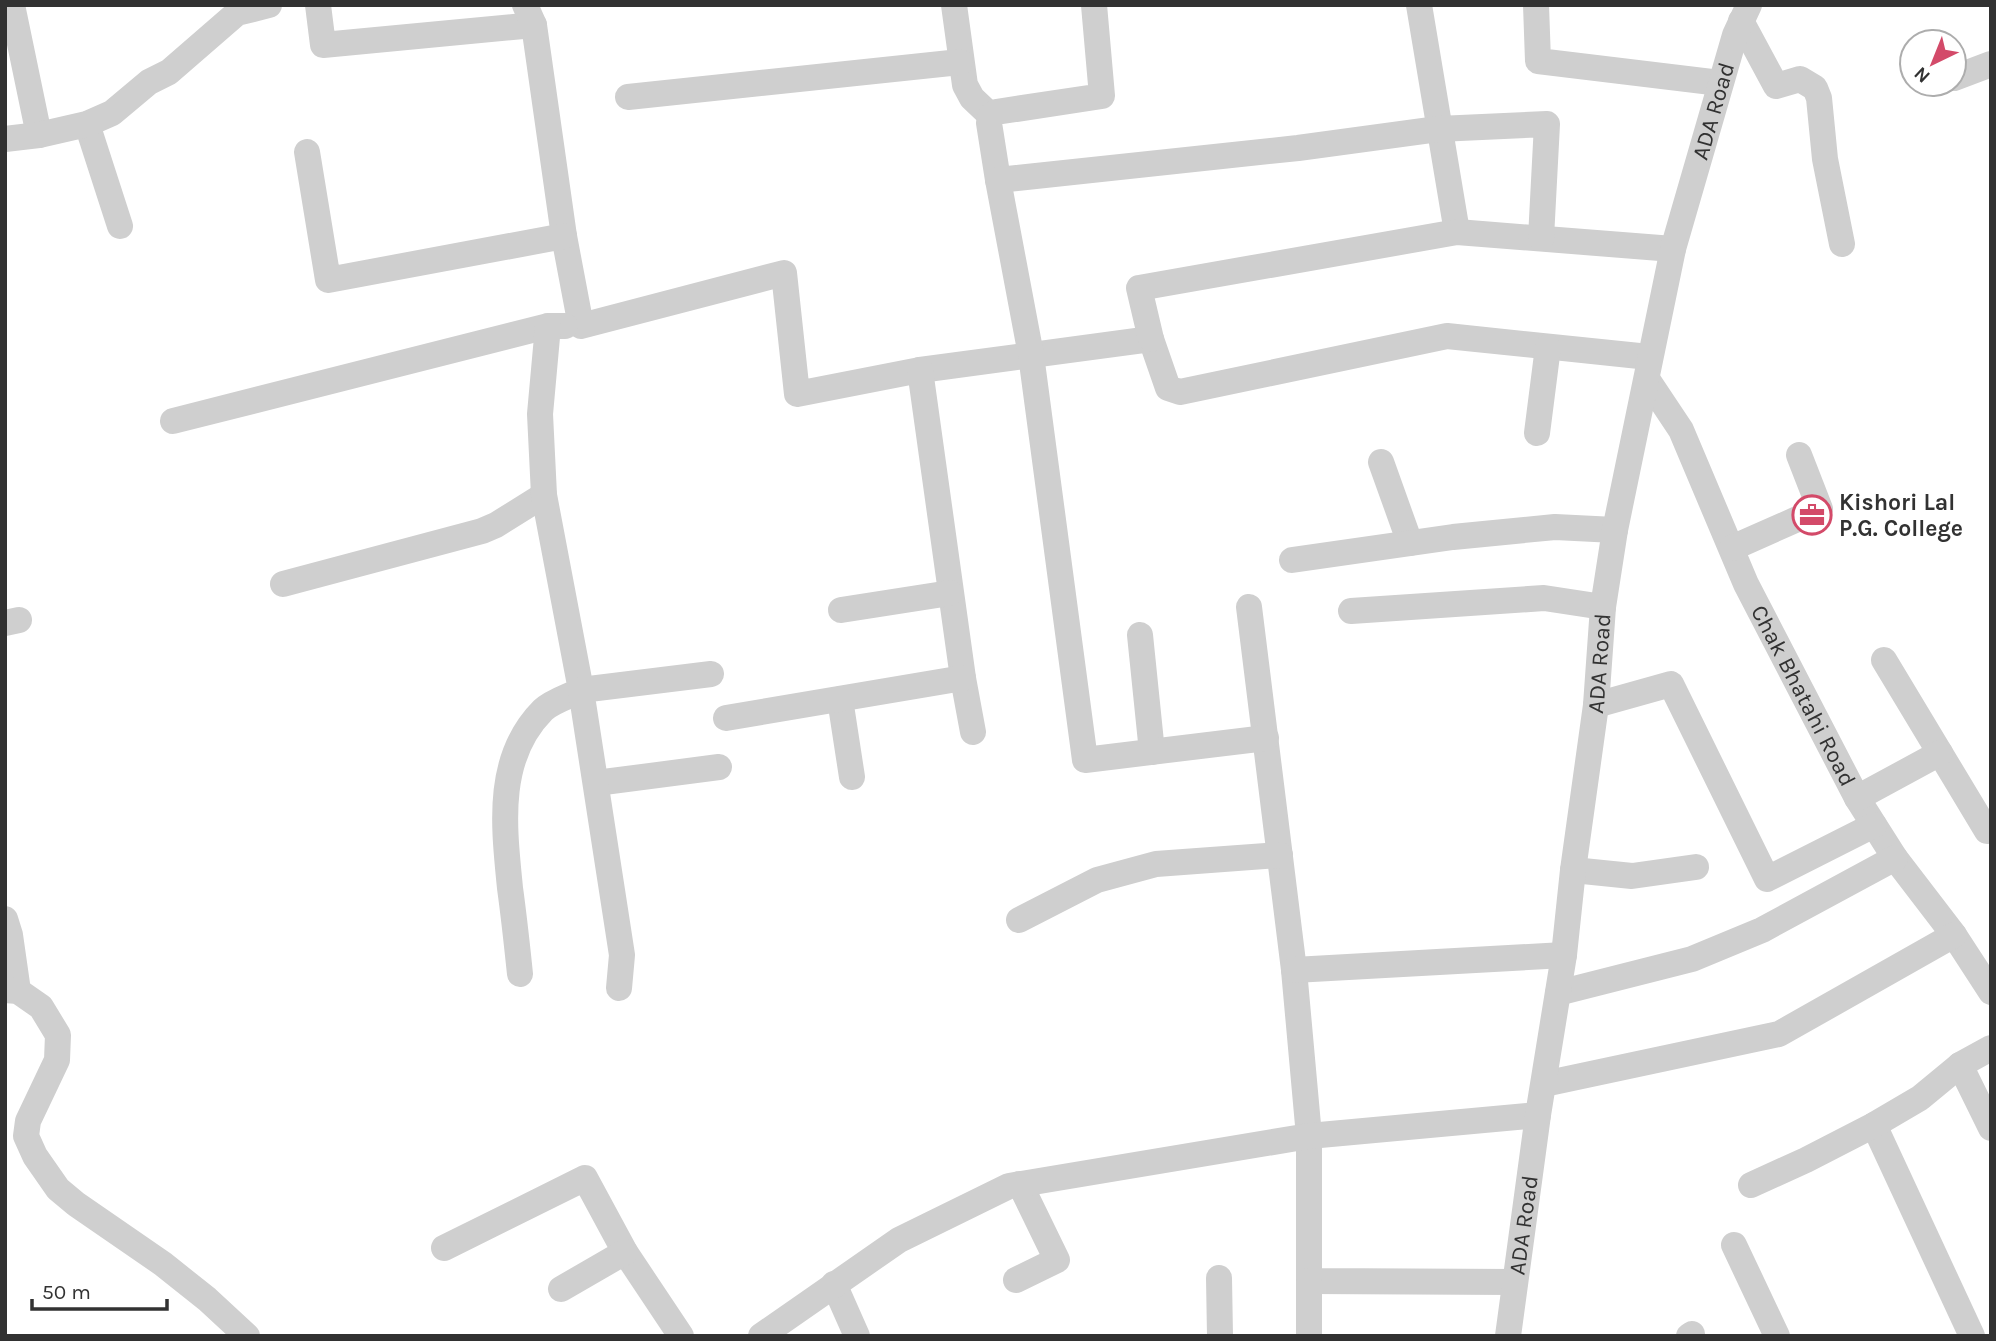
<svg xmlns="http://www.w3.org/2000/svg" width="1996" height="1341" font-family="Karla,sans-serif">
<rect width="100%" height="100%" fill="#fff"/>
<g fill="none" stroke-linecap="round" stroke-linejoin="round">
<g stroke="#cfcfcf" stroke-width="26">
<polyline points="12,5 39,135"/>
<polyline points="318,5 323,45 534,25"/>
<polyline points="525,5 534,25 564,236 581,326 784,273 797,394 920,370 1151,339 1168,388 1180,392 1447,336 1649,357"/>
<polyline points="954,5 965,85 972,98 991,116"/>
<polyline points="1419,5 1457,232"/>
<polyline points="1536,5 1538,61 1720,83"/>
<polyline points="1741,21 1776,86 1800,79 1815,88 1819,98 1825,159 1842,244"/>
<polyline points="1954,78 1991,64"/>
<polyline points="628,97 960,62"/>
<polyline points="87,124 120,226"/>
<polyline points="5,139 39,135 87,124 112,113 149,82 169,72 237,13 269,5"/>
<polyline points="307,152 328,280 564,236"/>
<polyline points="998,180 989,123 991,116 996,112 1102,96 1094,5"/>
<polyline points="1151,339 1139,288 1457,232 1673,249"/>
<polyline points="920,370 963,678 973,732"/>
<path id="s1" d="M1647,379L1681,430L1746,584L1857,798L1895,858L1954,935L1991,992"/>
<polyline points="173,421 548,326 565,326"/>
<polyline points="1537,433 1548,347"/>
<polyline points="1381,462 1410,543"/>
<polyline points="1732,548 1820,509 1799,455"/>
<polyline points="1292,560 1453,537 1555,527 1615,530"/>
<polyline points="283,584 482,531 496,525 544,495"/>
<polyline points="1249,607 1294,970 1309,1136 1309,1281 1515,1282"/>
<polyline points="841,610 950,593"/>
<polyline points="1351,611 1544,598 1603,607"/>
<polyline points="5,623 19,620"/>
<polyline points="1140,635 1152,752"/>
<polyline points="1884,660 1987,831"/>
<polyline points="840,699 852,777"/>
<polyline points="1596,705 1671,684 1767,879 1874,825"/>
<polyline points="726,718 963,678"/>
<polyline points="1266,738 1085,760 1031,355 998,180 1298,148 1438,129 1547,124 1541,238"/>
<polyline points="596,783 719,767"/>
<polyline points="1857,798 1940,753"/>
<polyline points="1573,870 1632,876 1696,867"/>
<polyline points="5,919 10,935 18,991"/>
<polyline points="1019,920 1097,880 1156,864 1280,855"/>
<polyline points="1294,970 1564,955"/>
<path d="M520,974C517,945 514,917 510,888C504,827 495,758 543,710C552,701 570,696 581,690L544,495L540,414L548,326"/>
<polyline points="619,988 622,955 581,690 711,674"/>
<polyline points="5,990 18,991 41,1007 58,1035 57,1060 28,1121 26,1136 35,1156 58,1189 76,1204 163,1264 207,1299 247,1336"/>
<polyline points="1558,993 1692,959 1762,930 1895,858"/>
<polyline points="1960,1065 1991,1128"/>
<polyline points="1544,1084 1779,1034 1954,935"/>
<polyline points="1874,1125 1972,1336"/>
<polyline points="1751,1185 1806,1160 1874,1125 1920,1098 1960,1065 1991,1048"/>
<polyline points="1734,1245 1777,1336"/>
<polyline points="444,1248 585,1178 625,1252 681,1336"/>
<polyline points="1219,1278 1220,1336"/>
<polyline points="1016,1280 1057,1260 1020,1184"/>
<polyline points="1309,1281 1309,1336"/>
<polyline points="834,1284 857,1336"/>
<polyline points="561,1289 625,1252"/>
<polyline points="761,1336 899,1240 1009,1186 1309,1136 1538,1115"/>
<path id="s2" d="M1508,1336L1538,1115L1564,955L1573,870L1596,705L1603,607L1615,530L1673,249L1735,35L1749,5"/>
<polyline points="1689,1336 1692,1334"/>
</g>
</g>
<defs>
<g id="office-ring" transform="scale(2.0125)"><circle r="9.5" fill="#fff" stroke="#d34a69" stroke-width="1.5"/><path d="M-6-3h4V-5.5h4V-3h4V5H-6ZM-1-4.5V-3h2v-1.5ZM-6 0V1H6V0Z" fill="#d34a69"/></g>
</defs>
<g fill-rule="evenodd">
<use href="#office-ring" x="1812" y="515"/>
</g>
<g text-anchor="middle" stroke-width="7" stroke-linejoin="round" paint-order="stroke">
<g font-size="23" fill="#323232" stroke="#fff">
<text dy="8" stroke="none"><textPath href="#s2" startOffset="1244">ADA Road</textPath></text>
<text dy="8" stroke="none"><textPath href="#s2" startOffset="679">ADA Road</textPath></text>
<text dy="8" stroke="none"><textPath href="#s1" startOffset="354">Chak Bhatahi Road</textPath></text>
<text dy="8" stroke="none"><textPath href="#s2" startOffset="112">ADA Road</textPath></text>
</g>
<g font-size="23" font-weight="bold" fill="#323232" stroke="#fff" text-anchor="start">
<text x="1839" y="510">Kishori Lal<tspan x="1839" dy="26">P.G. College</tspan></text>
</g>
</g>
<rect width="1996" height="1341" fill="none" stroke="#323232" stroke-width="14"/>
<g transform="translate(1933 63) rotate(223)"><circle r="33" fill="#ffffff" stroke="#adadad" stroke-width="2"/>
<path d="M0-5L12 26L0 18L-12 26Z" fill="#d34a69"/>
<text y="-10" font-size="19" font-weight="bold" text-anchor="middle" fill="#323232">N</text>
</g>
<path d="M32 1299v10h135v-10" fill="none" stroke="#323232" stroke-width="3.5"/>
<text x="42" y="1299" font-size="21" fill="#323232" stroke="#ffffff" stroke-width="5" paint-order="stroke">50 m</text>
</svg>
